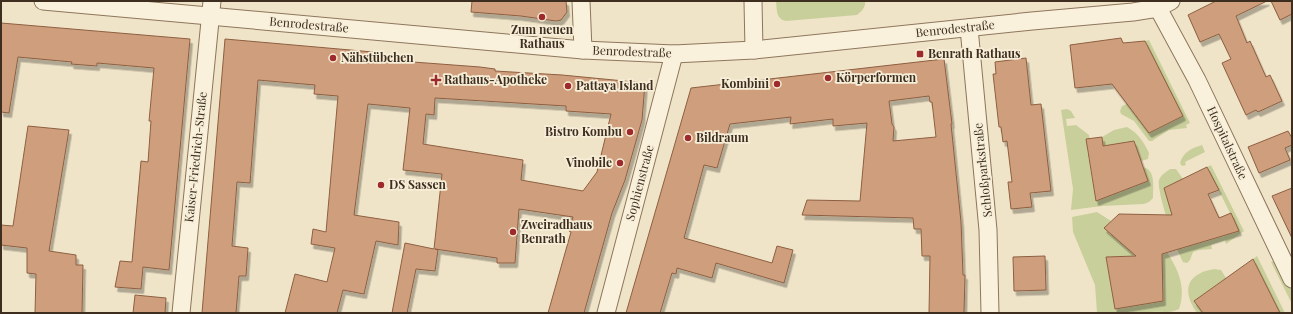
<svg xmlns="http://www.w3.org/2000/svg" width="1293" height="314" font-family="'Playfair Display',serif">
<defs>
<filter id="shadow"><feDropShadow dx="2.5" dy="4.5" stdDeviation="0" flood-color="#0004"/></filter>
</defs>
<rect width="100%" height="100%" fill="#f0e4c8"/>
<g fill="#c9cf9b">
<path d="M776,1H865C866,7 862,11 857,15L786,21C776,19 777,10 776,1Z"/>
<polygon points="1149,40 1190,123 1186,125 1187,128 1169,130 1152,141 1149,141 1134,121 1121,114 1120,111 1122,106 1127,104 1149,133 1182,116 1145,41"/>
<path d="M1067,109L1071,111L1075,118L1066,119L1067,126L1076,125L1089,135L1091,148L1087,149L1096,201L1148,181L1143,167C1156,170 1153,187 1153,198L1149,202L1144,204L1102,206L1071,210L1073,189L1061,110Z"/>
<path d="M1127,127C1138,133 1144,142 1149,153L1148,159L1141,161L1134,141L1103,146L1102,137L1114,130Z"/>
<path d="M1202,145L1205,152L1185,162L1186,165L1182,166L1180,163C1183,152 1192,148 1202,145Z"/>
<path d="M1211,165L1244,231L1226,244L1225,240L1211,245L1212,249L1199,250L1193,252L1190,260L1187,263L1183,262C1177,252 1156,190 1159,180C1161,175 1166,172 1170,169H1176L1183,179L1164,188L1182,248L1239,231L1207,167Z"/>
<path d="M1097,212L1111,221L1107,225V231L1110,234L1119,235L1134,253V256L1106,257L1115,309L1163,301L1147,256L1165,249C1177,268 1187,285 1179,309C1169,314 1161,311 1151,312C1133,313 1115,313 1097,313L1095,285L1073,232L1072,217Z"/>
<polygon points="1257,256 1285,313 1280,313 1253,259"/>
<polygon points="1276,260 1292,292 1292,304 1271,262"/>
<path d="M1214,269L1221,270L1226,278L1194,301L1203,313H1197C1188,300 1182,283 1199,274C1203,271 1210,270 1214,269Z"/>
</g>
<g fill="#cf9f7d" stroke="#8d5f41" fill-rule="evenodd" filter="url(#shadow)">
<polygon points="472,1 566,1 567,12 561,20 556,21 521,16 471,12"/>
<polygon points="1216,1 1267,1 1236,16 1247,43 1250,41 1266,77 1270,75 1282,101 1258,112 1256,110 1246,115 1222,63 1231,59 1219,34 1200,42 1188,15"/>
<polygon points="1271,1 1292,1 1292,14 1280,20"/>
<polygon points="1,23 190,39 169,270 143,267 141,289 115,287 120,261 132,262 141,161 148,162 151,121 149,121 154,68 97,63 97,66 71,64 72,62 18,57 9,113 1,112"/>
<polygon points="1121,38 1123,43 1145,41 1183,116 1149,133 1112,84 1075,88 1070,45"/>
<path d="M225,39L373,52V59L480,67L495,69V71L562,75L645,83L642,120L625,180L612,213L584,313H548L571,232L569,231L573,217L519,209L515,263H497V258L435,249L438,250L435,271L416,269L407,313H392L405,243L434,249L442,174L403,170L410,108L368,104L354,215L399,222L398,245L376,241L364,294L343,290L337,313H285L295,274L327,282L335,248L311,244L313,229L326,232L338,96L314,94L315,85L258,80L250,183L237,182L232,246L248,248L246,276H239L236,313H202ZM435,98L566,106V111L611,114L597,172L583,191L521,180L523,160L423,144L426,114L434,115Z"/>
<polygon points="1026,58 1031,105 1041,104 1051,191 1030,193 1032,207 1011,209 1008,182 1012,182 1007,141 1003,142 1001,127 999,127 993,74 996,74 995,62"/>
<path d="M944,59L952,124H951L961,222L963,275H965L964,313H929L930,256H922L921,229H914L913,218L802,215L807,200L860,201L867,123L833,126V119L790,124L791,117L730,124L717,168L704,165L684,238L772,263L777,246L793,250L784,283L716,263L712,278L677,268L676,274L672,273L660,313H626L691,88ZM929,96L930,102H932L936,137L893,141L894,127L892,124L889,101Z"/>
<polygon points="28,126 69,130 49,251 76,255 76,265 83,265 82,313 35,313 36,274 27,273 27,248 1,245 1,225 13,226"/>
<polygon points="1288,131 1292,138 1292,145 1285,148 1290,160 1259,173 1248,147"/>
<polygon points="1102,137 1103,146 1134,141 1148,181 1096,201 1086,139"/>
<polygon points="1207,167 1219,190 1208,194 1219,218 1231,213 1239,231 1162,254 1163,301 1115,309 1106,257 1136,256 1104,228 1119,214 1172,215 1164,188"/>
<polygon points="1292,188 1292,238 1272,196"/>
<polygon points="1045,256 1046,290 1014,291 1013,257"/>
<polygon points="1253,259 1280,313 1203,313 1194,301"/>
<polygon points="135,295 166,298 165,313 133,313"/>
</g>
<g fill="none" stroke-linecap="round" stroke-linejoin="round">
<g stroke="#8d765c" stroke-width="19">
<g id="street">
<polyline points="43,1 583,50 674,54 754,50 1032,21 1133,12 1158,8 1171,1"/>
<polyline points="581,1 583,50"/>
<polyline points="753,1 754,50"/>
<polyline points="1158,8 1197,80 1292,279"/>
<polyline points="969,28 988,230 990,313"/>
<polyline points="181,313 212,1"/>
<polyline points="606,313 674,54"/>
</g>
</g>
<use href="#street" stroke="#faf1dc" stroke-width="17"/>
</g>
<g fill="#9e2a2b" stroke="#f7eed8" stroke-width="1.5">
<circle cx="542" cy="17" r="4"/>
<rect x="916" y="50" width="8" height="8" rx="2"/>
<circle cx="333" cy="58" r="4"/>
<circle cx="828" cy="78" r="4"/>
<path d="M434 74h4v4h4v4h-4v4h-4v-4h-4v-4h4z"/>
<circle cx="777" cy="84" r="4"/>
<circle cx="568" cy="86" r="4"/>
<circle cx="630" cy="132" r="4"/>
<circle cx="688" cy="138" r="4"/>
<circle cx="620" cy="163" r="4"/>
<circle cx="381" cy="185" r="4"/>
<circle cx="513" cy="232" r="4"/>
</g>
<g text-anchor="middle" stroke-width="3.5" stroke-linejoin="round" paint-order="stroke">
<g font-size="12" fill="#3d2e20" stroke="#f7eed8">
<text transform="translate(309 25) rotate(5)" y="4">Benrodestraße</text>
<text transform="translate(955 29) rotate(-6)" y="4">Benrodestraße</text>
<text transform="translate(632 52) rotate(2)" y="4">Benrodestraße</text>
<text transform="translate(1227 143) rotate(65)" y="4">Hospitalstraße</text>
<text transform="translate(196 157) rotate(-84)" y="4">Kaiser-Friedrich-Straße</text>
<text transform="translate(983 170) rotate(-96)" y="4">Schloßparkstraße</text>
<text transform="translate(640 183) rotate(-75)" y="4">Sophienstraße</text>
</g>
<g font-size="12" font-weight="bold" fill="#3d2e20" stroke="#f7eed8" text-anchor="start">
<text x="542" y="34" text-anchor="middle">Zum neuen<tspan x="542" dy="14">Rathaus</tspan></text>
<text x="928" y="58">Benrath Rathaus</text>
<text x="341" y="62">Nähstübchen</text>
<text x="836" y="82">Körperformen</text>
<text x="444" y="84">Rathaus-Apotheke</text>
<text x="769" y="88" text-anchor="end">Kombini</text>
<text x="576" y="90">Pattaya Island</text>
<text x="622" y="136" text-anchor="end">Bistro Kombu</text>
<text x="696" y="142">Bildraum</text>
<text x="612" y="167" text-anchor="end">Vinobile</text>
<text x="389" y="189">DS Sassen</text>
<text x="521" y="229">Zweiradhaus<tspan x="521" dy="14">Benrath</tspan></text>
</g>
</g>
<rect width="1293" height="314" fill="none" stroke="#3d2e20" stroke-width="4"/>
</svg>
